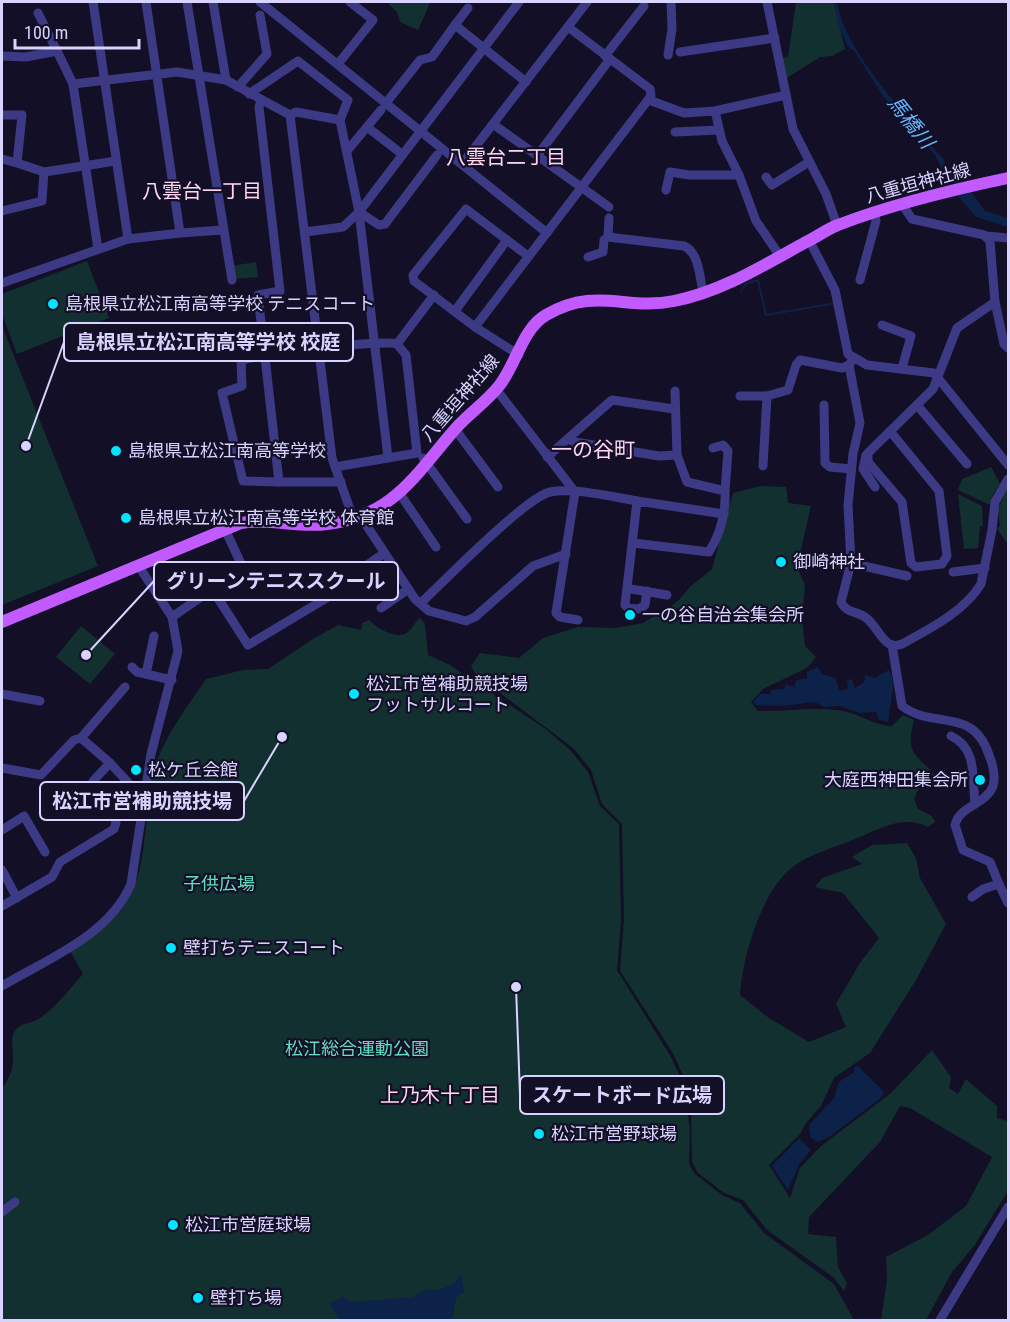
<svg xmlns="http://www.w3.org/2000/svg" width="1010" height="1322" font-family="'Roboto Condensed','Noto Sans JP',sans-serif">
<rect width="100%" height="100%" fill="#130f26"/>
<g fill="#12302f">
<polygon points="387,2 428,2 430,3 418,30 400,22 397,12"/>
<polygon points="796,2 834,2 845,49 832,56 820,57 787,78 781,58 788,57"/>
<polygon points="87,261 109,318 17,354 2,314 2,294"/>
<polygon points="256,262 258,277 233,279 231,266"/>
<polygon points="2,326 98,566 2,605"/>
<polygon points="991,467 1000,484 993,494 990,505 958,490 962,479"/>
<path d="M760,486L786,487L788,503L811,506L797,567L805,585L802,619L805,646L816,657L807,668L763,689L751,702L758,711C786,712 814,706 843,711C860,714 875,726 892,726L903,715L914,720C906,753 913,752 935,775L929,783L920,786L914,799L918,809L932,816L935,822L928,827C905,815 883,827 862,836C841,846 813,852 794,866C762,889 742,958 740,995L769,1018L809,1042L846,1027L836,1004L860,963L879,938L843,893L815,887L822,878L862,864L852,857L872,845L907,843L916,858L920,878L946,924L916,980L870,1053L834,1078L821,1106L806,1123L800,1134L769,1165L790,1198L800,1168L821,1146L891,1093L932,1050L951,1077L949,1088L958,1094L966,1079L997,1106V1118L1007,1121L1008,1119V1191L974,1246L952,1272L926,1320H881L887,1280L886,1257L928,1235L966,1206L992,1157L910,1108L900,1106L880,1142L809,1217L808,1234L836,1237L838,1267L847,1283L844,1291L833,1277L767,1230L743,1200L724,1193L698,1173L692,1162L691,1107L687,1085L673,1053L620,971L624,919L622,824L602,804L591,770L573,748L476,675L471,666L480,653L519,658L543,638L578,627L615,628L643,623L677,602L691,586L712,569L733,493Z"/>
<polygon points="1008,486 1008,541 1005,541 997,528 1000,526 998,509"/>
<polygon points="958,494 982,506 983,526 980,526 978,548 964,549"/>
<path d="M420,618L425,624L428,655L450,665L547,730L570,750L588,772L600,806L619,824L621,920L617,970L671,1057L684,1085L690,1131L689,1164L695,1174L722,1195L740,1203L764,1233L834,1284L854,1320H2V1088C23,1062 6,1044 15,1031C20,1022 32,1024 40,1018C58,1006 68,990 83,974L70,951C134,912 140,889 147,816C149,797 151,776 158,758C170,729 189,704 206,679L243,670L268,669L313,639L338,625L361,630L362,623L369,620C378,629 400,643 411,629C415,624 415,622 420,618Z"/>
<polygon points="81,626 115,654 90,684 56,657"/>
</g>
<g fill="#0c2248">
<path d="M835,2H838C840,48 914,123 944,160L947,172L967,186L948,181L935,155L883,96L855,52L847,45L837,20Z"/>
<polygon points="968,188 985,211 1008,218 1008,227 976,217 954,192"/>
<polygon points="818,667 822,674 836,678 839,691 848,689 847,680 852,679 855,688 864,682 865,675 875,678 889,670 894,681 888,722 879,720 876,712 859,713 840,706 824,707 815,702 784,706 755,705 753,702 760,694 771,694 771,690 784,689 786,684 794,687 796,680 807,678 807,672"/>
<polygon points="858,1066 884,1092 880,1099 829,1137 818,1142 811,1138 809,1125 834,1098 839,1082 854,1072 854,1067"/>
<polygon points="799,1138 811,1150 800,1163 788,1190 772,1166"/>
<path d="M461,1275L465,1294H459C453,1301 456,1312 451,1320H339L330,1303L343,1297L352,1302L412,1297L427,1289L439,1290L453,1284Z"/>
</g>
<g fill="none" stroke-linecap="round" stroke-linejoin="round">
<polyline stroke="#0c2248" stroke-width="2" points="741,291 746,284 758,280 766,315 831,304"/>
<g stroke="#3d3a85" stroke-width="9">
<polyline points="93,2 128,239"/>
<polyline points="146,2 180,233 223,230"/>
<polyline points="187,2 232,280"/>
<polyline points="213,2 226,80"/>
<polyline points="260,2 547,233"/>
<polyline points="767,2 793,129 826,194 837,225"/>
<polyline points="38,13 57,51"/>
<polyline points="455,25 468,8"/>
<polyline points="680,52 775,38"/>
<polyline points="668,55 672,29 671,2"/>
<polyline points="2,56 26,57 57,51 73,84 177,72 226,80 290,115 296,112 340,120 359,212 343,227 305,232"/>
<polyline points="605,56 644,6"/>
<polyline points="338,64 373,20 350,2"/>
<polyline points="73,84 98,249"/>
<polyline points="238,87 267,54 260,15"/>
<polyline points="249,94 298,61 348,100 340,120"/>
<polyline points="261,100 259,107 280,291 258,295 279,482 341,482"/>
<polyline points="649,100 684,113 715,111 786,95"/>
<polyline points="386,103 420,60 432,57 455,25 526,82"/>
<polyline points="715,111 722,141 739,175"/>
<polyline points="2,115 22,115 17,163 44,172 116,161"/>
<polyline points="290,115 332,458 353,518"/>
<polyline points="493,124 609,207"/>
<polyline points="367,127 398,151"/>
<polyline points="675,132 719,130"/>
<polyline points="347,151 381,110"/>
<polyline points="537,156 610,59"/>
<polyline points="2,159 17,163"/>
<polyline points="462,164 587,2"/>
<polyline points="766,177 772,185 809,162"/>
<polyline points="666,190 670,172 689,175 739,175 756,221 780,256"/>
<polyline points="2,211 42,201 44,172"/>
<polyline points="359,212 379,225 385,224 437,155"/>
<polyline points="986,236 1008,238"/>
<polyline points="608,237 609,218"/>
<polyline points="809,240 835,290 848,354 867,365 934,373 1008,465"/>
<path d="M588,257L603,252L604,240L608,237L684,246C699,252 700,278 703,293"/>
<polyline points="860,280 876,221 875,213"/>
<polyline points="2,283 128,239 180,233"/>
<polyline points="995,302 1004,344 1008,348"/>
<polyline points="455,311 507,240 528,256"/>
<polyline points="882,325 911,336 902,368"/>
<polyline points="475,327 414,281 413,275 466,209 507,240"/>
<polyline points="519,355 475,327 651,96 650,89 568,27"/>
<path d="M853,359L849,365L860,423L853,454L848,505L851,563L841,602C846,613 856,611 865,617C875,624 879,636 888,643C892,646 897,646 902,644C929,629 964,612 981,584L992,530L995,502L1008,479"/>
<polyline points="496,389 575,492 556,613 560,617 578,620"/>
<polyline points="675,391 677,455 687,482 725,491 728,451 723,445 713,448"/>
<polyline points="740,396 767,396 763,466"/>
<polyline points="767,396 788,390 796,365 800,360 842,368 849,365"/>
<polyline points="824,405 825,463 830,467 851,469"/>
<polyline points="917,405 967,464"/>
<polyline points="455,429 498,487"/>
<polyline points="890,431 939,491 947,556 942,564 916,567 911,563 902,502 868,462 868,453 933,389 957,328 995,302 990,241 984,235 912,219 902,204"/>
<polyline points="568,439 575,442 659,456 677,455"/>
<polyline points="866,455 863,469 875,487"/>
<polyline points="547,457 612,400 674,409"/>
<polyline points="388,458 359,212 519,2"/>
<polyline points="423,458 467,519"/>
<polyline points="335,467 417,453 406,355 397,344 434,295"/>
<path d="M279,482L243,481L222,393L242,386L241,361C256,354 385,339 397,344"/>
<polyline points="400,494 436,547"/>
<polyline points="361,517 415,599 429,611 466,621 475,617 533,566 566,554"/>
<path d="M633,543L709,552C721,533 726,514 725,491"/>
<polyline points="851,563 907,576"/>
<polyline points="953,572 985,568"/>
<polyline points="337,586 383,554"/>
<polyline points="212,589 248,645 340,590"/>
<polyline points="631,589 667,595"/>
<polyline points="647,591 645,605 639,609 628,608 625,605 637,501 724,514"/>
<path d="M421,603C444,581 525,498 550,492C573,487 613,497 637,501"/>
<polyline points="381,608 407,590"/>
<polyline points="172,617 243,568 225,529"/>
<path d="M892,645L902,706C934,730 973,706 989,755C993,765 996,776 993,786C986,805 960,805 955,825L963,850L990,862L999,884L983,889L972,897"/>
<polyline points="132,667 137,672 172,680"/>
<polyline points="146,674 154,636"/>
<polyline points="2,694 40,701"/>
<path d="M951,736C978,748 972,780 975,804"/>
<polyline points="81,738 125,687"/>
<polyline points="2,768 41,775 74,740 81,738 110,763 136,791 143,795"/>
<polyline points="93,781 110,763"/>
<polyline points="2,830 24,816 45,852"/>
<polyline points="2,870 17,898"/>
<polyline points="999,884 1008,903"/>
<polyline points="2,906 52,877 60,862 114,829 116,823 109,801"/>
<path d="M2,986C47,959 109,936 131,884L151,754L178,651L172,617L138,565"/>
<polyline points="2,1212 15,1202"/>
<polyline points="940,1320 1008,1207"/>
</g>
<path stroke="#c25bff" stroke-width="12" d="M2,622L241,523C270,518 298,528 327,524C395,516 416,473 457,427C470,413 487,401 499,386C516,365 522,329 546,315C596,286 626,311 674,301C721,292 764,265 806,242C817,237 827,229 838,225C892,204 951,190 1008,178"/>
</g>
<g fill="#00e5ff" stroke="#130f26" stroke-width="2">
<circle cx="53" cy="304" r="6"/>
<circle cx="116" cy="451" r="6"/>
<circle cx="126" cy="518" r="6"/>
<circle cx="781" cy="562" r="6"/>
<circle cx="630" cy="615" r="6"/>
<circle cx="354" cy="694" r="6"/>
<circle cx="136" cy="770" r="6"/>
<circle cx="980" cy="780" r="6"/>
<circle cx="171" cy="948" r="6"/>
<circle cx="539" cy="1134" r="6"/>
<circle cx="173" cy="1225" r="6"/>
<circle cx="198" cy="1298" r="6"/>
</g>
<g text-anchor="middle" stroke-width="4.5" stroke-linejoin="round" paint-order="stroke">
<g font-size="18" fill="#d9d4ff" stroke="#130f26">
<text transform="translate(918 183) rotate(-15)" y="6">八重垣神社線</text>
<text transform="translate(460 398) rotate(-49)" y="6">八重垣神社線</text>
</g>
<g font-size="18" fill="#d9d4ff" stroke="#130f26" text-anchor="start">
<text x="65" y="310">島根県立松江南高等学校 テニスコート</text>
<text x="128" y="457">島根県立松江南高等学校</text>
<text x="138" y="524">島根県立松江南高等学校 体育館</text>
<text x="793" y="568">御崎神社</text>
<text x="642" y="621">一の谷自治会集会所</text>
<text x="366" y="690">松江市営補助競技場<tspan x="366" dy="21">フットサルコート</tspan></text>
<text x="148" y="776">松ケ丘会館</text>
<text x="968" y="786" text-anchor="end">大庭西神田集会所</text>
<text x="183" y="954">壁打ちテニスコート</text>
<text x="551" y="1140">松江市営野球場</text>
<text x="185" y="1231">松江市営庭球場</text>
<text x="210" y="1304">壁打ち場</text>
</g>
<g font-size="18" fill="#5fe0c0" stroke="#130f26">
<text x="219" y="890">子供広場</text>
<text x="357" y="1055">松江総合運動公園</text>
</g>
<g font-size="20" font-style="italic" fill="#62b6ff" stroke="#130f26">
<text transform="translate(911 122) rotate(52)" y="7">馬橋川</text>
</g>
<g font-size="20" fill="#ffd6f0" stroke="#130f26">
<text x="506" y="164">八雲台二丁目</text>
<text x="202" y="198">八雲台一丁目</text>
<text x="440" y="1102">上乃木十丁目</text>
</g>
<g font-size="21" fill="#ffd6f0" stroke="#130f26">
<text x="593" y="457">一の谷町</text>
</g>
</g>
<path fill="none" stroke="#d9d4ff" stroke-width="2" d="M26 446L64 342M86 655L154 581M282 737L244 801M516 987L520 1095"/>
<g fill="#d9d4ff" stroke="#130f26" stroke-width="2">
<circle cx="26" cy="446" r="6"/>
<circle cx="86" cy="655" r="6"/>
<circle cx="282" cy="737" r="6"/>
<circle cx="516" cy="987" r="6"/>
</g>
<g fill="#130f26" stroke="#d9d4ff" stroke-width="2">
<rect x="64" y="323" width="289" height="38" rx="6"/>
<rect x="154" y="562" width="244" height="38" rx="6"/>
<rect x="40" y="782" width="204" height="38" rx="6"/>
<rect x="520" y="1076" width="204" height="38" rx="6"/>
</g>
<g font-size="20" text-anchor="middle" font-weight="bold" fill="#d9d4ff">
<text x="208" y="349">島根県立松江南高等学校 校庭</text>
<text x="276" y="588">グリーンテニススクール</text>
<text x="142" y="808">松江市営補助競技場</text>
<text x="622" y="1102">スケートボード広場</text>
</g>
<rect width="1010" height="1322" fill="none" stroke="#d9d4ff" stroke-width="6"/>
<path d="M15 39v9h124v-9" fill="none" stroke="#d9d4ff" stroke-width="3"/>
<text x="24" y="39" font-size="18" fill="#d9d4ff" stroke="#130f26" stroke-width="4.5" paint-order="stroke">100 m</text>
</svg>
